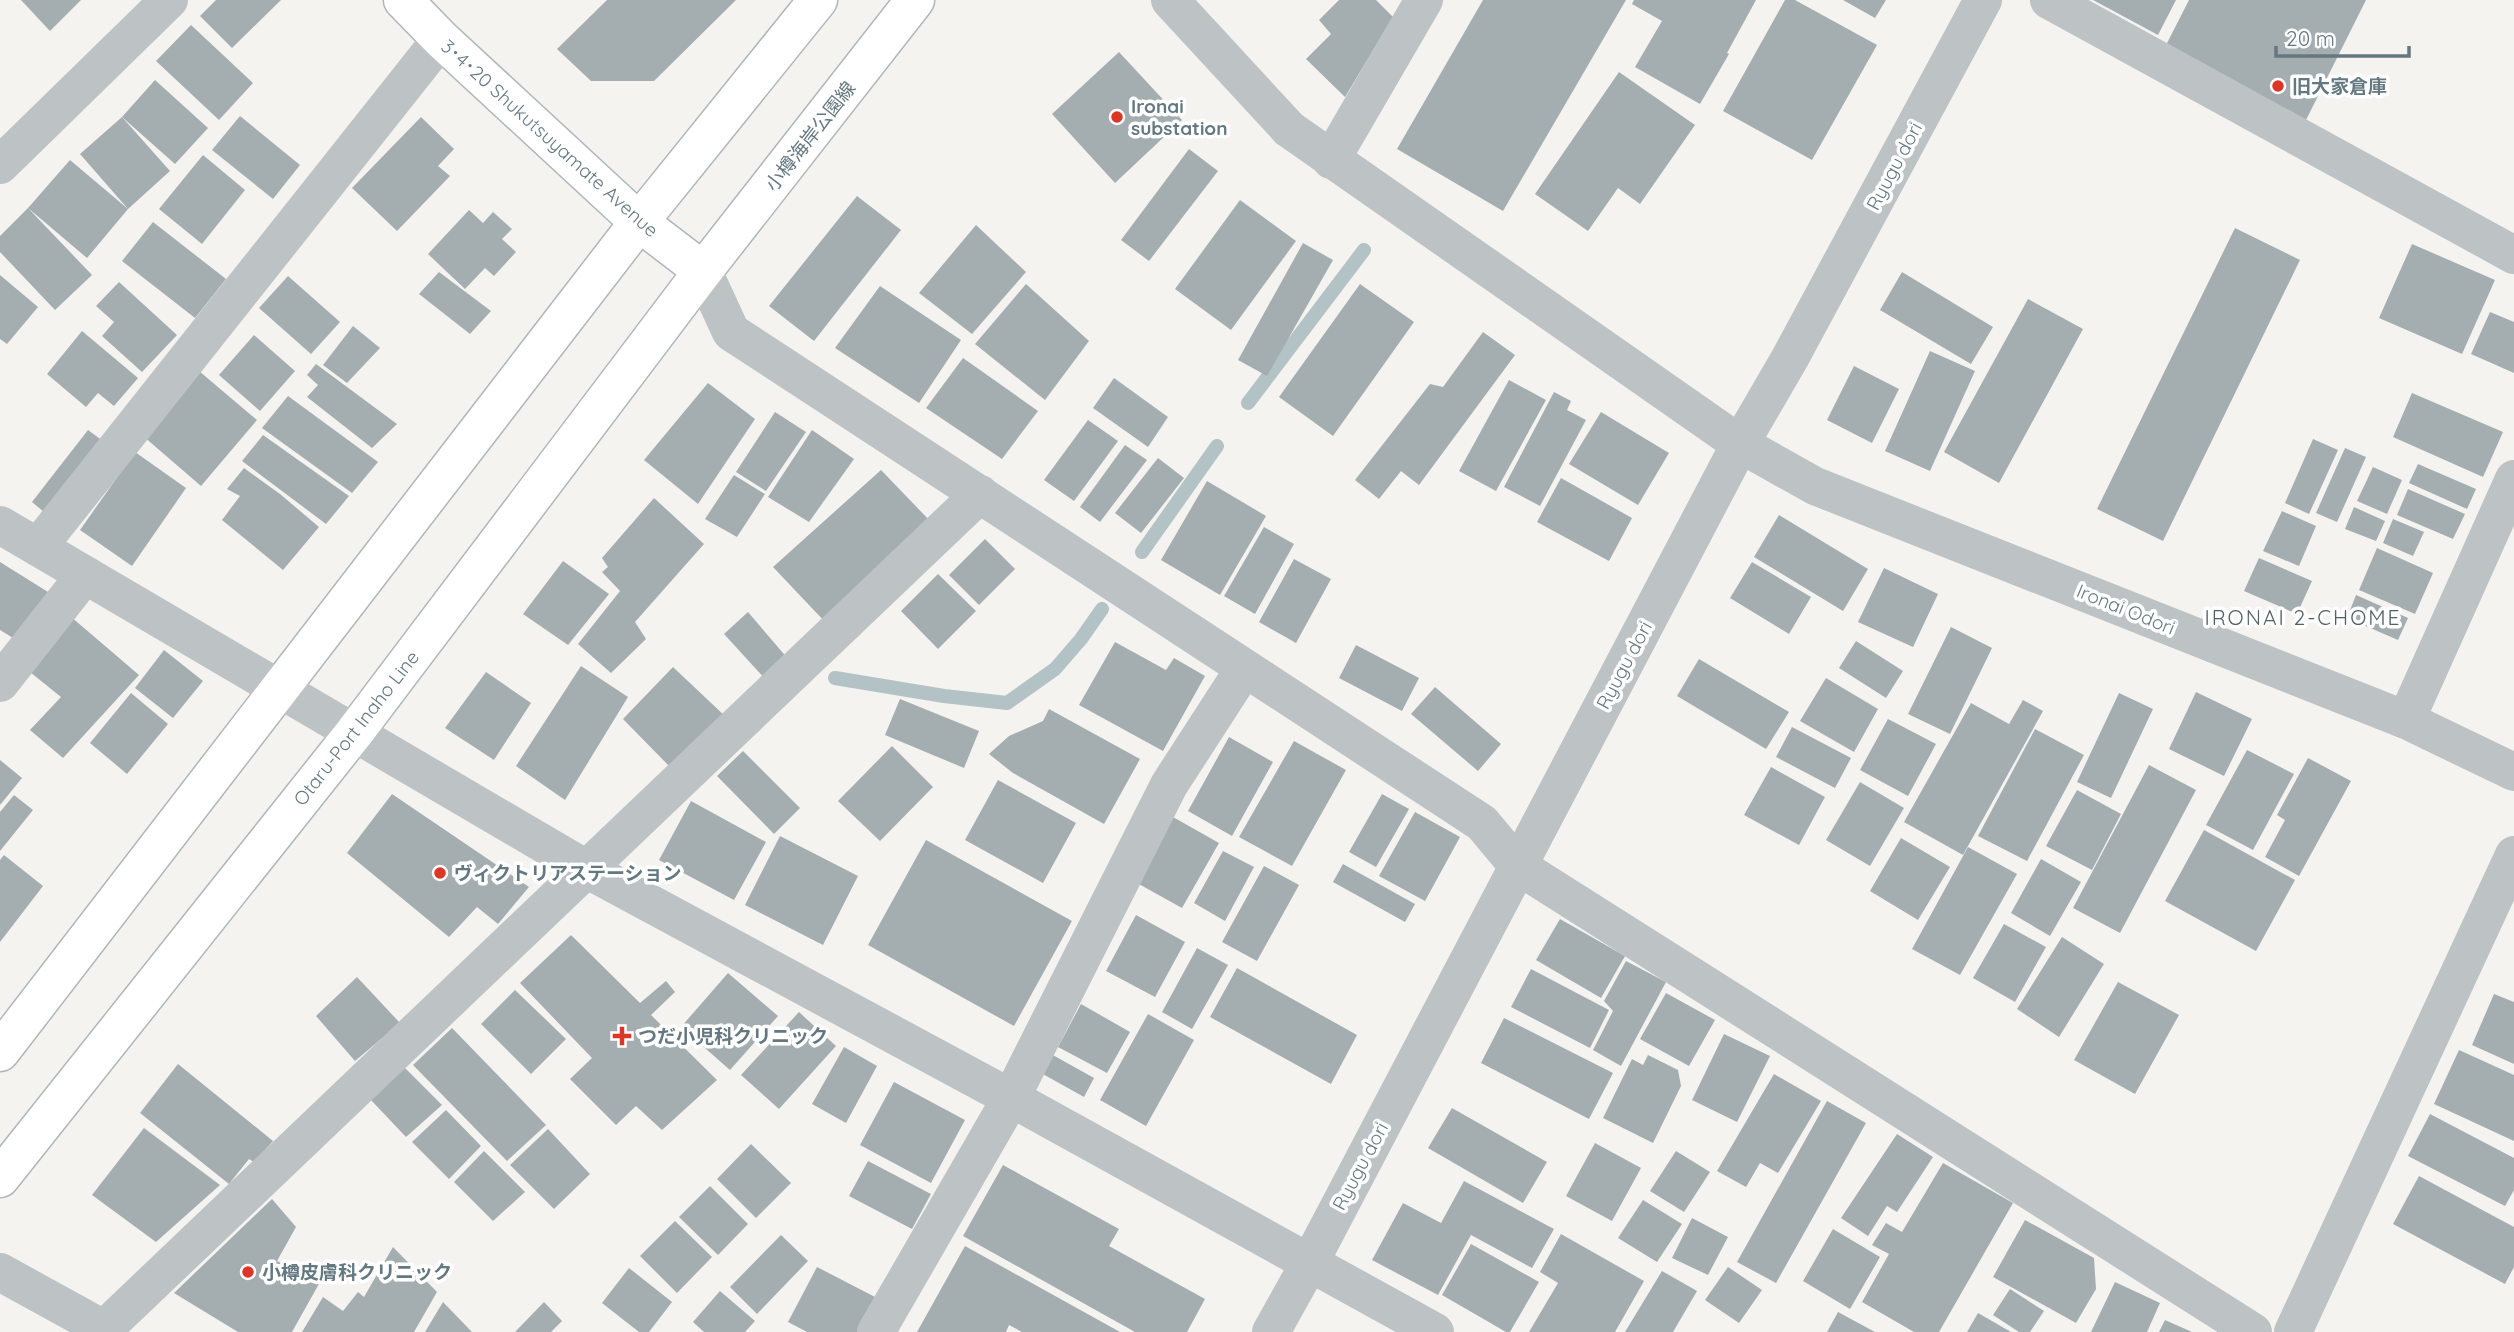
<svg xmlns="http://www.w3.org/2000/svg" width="2514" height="1332" font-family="Quicksand,'Noto Sans JP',sans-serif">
<rect width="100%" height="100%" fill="#f4f3f0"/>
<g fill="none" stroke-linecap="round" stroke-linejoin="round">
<g stroke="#b3c2c4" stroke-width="14">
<polyline points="1248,403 1364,250"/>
<polyline points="1142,552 1217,446"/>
<polyline points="835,678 944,696 1007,703 1055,669 1081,639 1102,609"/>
</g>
</g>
<g fill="#a4aeb1">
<polygon points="21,0 81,0 50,31"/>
<polygon points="216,0 281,0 232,48 200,16"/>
<polygon points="607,0 736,0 654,81 591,81 557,49"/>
<polygon points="1339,0 1376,0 1393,17 1345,97 1306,59 1331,34 1319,20"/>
<polygon points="1483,0 1626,0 1503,211 1397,149"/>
<polygon points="1634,0 1756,0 1727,53 1729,54 1700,104 1635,67 1662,21 1632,4"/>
<polygon points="1785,0 1795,0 1877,45 1812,160 1723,111"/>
<polygon points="1843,0 1886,0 1875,18"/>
<polygon points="2093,0 2176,0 2158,35"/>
<polygon points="2189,0 2366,0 2305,122 2163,51"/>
<polygon points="191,25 253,83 219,120 156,61"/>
<polygon points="1119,52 1182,120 1115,183 1052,114"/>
<polygon points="1619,72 1695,125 1640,204 1618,188 1588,231 1535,194"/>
<polygon points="155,80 208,128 175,164 122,117"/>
<polygon points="240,116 300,165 273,199 212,150"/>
<polygon points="122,117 170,171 128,209 87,258 28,208 92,275 55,310 0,252 0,236 28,208 70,160 128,209 80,154"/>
<polygon points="421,117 454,149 438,166 450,176 397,231 352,188"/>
<polygon points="1189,149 1218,171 1149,261 1121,240"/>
<polygon points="203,155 245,190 202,244 159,209"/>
<polygon points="857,196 901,230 814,341 769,306"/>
<polygon points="1240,200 1296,241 1231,330 1175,289"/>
<polygon points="469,210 483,223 493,212 512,229 502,239 516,252 494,276 485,268 465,289 428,254"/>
<polygon points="153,222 226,279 195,318 122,261"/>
<polygon points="976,225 1026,272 972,334 919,293"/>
<polygon points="2235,228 2300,260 2163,541 2097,509"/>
<polygon points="1303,243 1333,260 1267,376 1238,360"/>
<polygon points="2412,244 2495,280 2462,354 2379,318"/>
<polygon points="439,272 491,311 470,334 419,294"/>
<polygon points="1902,272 1993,327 1971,364 1880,310"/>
<polygon points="0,275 38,307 7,344 0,339"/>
<polygon points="288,276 340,322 311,354 259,308"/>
<polygon points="119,282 177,335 142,372 102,336 114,322 96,306"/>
<polygon points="1026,284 1089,341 1045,400 975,344"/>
<polygon points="1360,284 1414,322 1333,436 1279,397"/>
<polygon points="880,286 961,340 919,403 835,348"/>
<polygon points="2028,299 2083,329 1999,483 1944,452"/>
<polygon points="2490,312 2514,322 2514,373 2471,354"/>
<polygon points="353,326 380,348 347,383 323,365"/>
<polygon points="82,331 138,378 114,406 98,393 86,407 47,374"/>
<polygon points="1483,332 1515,355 1419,485 1401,471 1379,499 1355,480 1430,384 1443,387"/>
<polygon points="254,335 295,371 260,411 219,375"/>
<polygon points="1930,351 1975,371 1930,471 1885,451"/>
<polygon points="963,358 1038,411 1002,459 926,408"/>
<polygon points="316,364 397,424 372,448 307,397 318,385 307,375"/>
<polygon points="1854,366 1899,389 1872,443 1827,420"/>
<polygon points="199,371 257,420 201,486 143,436"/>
<polygon points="1114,378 1168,417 1148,447 1093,408"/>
<polygon points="1509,380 1546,400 1496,491 1459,471"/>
<polygon points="708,383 755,419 698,504 644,460"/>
<polygon points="1554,392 1571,401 1567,410 1586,420 1540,506 1504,487"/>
<polygon points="2412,393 2503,432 2483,477 2393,437"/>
<polygon points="288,396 378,462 352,493 262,428"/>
<polygon points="775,412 806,432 766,491 736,472"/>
<polygon points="1601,412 1669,453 1638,505 1569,464"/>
<polygon points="1088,420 1118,441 1074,501 1044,480"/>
<polygon points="88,430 107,444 50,517 32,502"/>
<polygon points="812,430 854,459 809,522 768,497"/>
<polygon points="263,435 349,496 326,524 242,461"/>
<polygon points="2313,439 2338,450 2309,514 2285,503"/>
<polygon points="1125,445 1147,460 1100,522 1080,507"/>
<polygon points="2345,448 2366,457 2337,522 2316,513"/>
<polygon points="135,452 186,488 132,566 80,530"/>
<polygon points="1158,458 1184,478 1141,533 1115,513"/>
<polygon points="2418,464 2476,489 2467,509 2409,483"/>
<polygon points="2373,467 2402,480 2387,514 2357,501"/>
<polygon points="244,468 280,494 319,527 283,570 222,520 240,496 227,489"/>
<polygon points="881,470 933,524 827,624 773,567"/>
<polygon points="734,475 765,494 737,537 705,519"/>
<polygon points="1561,478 1632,518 1609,561 1537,522"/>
<polygon points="1207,481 1266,516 1220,595 1161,560"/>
<polygon points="2408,489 2465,514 2453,539 2397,515"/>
<polygon points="654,498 704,544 635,622 646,639 611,673 578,644 620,591 602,572 608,567 602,558"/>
<polygon points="2354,507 2385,521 2376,541 2345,529"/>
<polygon points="2282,511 2316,526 2299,566 2263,551"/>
<polygon points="1779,515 1868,569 1843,611 1754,557"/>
<polygon points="2393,519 2424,532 2413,556 2383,543"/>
<polygon points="1264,527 1294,544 1255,614 1224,596"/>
<polygon points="985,539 1015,569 979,605 949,575"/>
<polygon points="2377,548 2433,573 2415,614 2359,590"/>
<polygon points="2259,558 2312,581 2297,614 2244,591"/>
<polygon points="1294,559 1331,579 1296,643 1259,622"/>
<polygon points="563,561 609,594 568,645 523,614"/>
<polygon points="0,562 48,592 18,641 0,630"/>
<polygon points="1752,562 1811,597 1789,634 1730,598"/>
<polygon points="1884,568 1938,594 1913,647 1858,622"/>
<polygon points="938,574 976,611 938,649 901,611"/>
<polygon points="2356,595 2408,618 2398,640 2347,618"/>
<polygon points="748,612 789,660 766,680 724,634"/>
<polygon points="70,616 139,675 63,758 30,730 61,697 25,668"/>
<polygon points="1951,627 1992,648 1950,734 1908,714"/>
<polygon points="1856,641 1903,671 1886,698 1839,668"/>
<polygon points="1115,642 1166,670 1174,658 1205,676 1163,751 1079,705"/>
<polygon points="1356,645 1419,678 1402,711 1339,678"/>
<polygon points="164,650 203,681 173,718 135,688"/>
<polygon points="1699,659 1789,712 1766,749 1677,696"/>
<polygon points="581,666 628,697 565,800 516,766"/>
<polygon points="673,667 727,718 673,770 623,719"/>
<polygon points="486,672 531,703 494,760 445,728"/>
<polygon points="1826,678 1878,709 1854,752 1800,721"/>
<polygon points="1435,687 1501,744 1478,771 1411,714"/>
<polygon points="2196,692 2252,719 2224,776 2169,749"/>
<polygon points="131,693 168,724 127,774 90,743"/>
<polygon points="2119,693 2153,709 2111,798 2077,782"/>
<polygon points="900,699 979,731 964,768 885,735"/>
<polygon points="2023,700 2043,711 1963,855 1904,822 1971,703 2009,724"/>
<polygon points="1049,709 1140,759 1104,824 1013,773 989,754 1009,736 1043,721"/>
<polygon points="1888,719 1936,744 1908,796 1860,770"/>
<polygon points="1792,727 1851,758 1835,788 1776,757"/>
<polygon points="2035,729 2084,755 2027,861 1978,836"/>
<polygon points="1229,737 1273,762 1232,836 1188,811"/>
<polygon points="1294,741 1346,770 1292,866 1239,837"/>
<polygon points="892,746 933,787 880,841 838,801"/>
<polygon points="2247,750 2294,774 2253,850 2206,825"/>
<polygon points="743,751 800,808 774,834 717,776"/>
<polygon points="2308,758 2351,781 2299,876 2265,857 2285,820 2277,815"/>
<polygon points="0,760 22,778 0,805"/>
<polygon points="2149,765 2196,790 2120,933 2073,908"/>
<polygon points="1771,767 1825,797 1799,845 1744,815"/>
<polygon points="998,780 1076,823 1043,883 965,840"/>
<polygon points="1860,782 1904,808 1870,866 1826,840"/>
<polygon points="2077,790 2121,814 2092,870 2046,846"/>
<polygon points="392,794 529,887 498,924 477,907 449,937 347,853"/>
<polygon points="1382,794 1409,809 1376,867 1349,852"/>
<polygon points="14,795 33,810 0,851 0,812"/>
<polygon points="691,801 766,842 734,900 659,860"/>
<polygon points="1415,812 1460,837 1425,901 1379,876"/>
<polygon points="1173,817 1219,843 1182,908 1137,883"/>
<polygon points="2204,830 2295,880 2256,951 2165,901"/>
<polygon points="780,836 858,876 823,945 745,905"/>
<polygon points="1901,838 1950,867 1918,920 1870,891"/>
<polygon points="926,840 1072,921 1014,1026 868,945"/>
<polygon points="1968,847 2017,874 1960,975 1912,949"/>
<polygon points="1223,851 1254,867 1225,921 1194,903"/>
<polygon points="4,855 43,886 0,942 0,860"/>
<polygon points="2041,859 2081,882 2050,936 2011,913"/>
<polygon points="1343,864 1415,904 1405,922 1333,882"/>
<polygon points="1264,866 1299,885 1257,961 1222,942"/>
<polygon points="1136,915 1185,942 1155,997 1106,971"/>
<polygon points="1560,919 1625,956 1601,998 1536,960"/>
<polygon points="2004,924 2046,947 2015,1002 1973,978"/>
<polygon points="571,935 640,1003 666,981 675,992 651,1015 717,1080 662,1130 636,1106 616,1125 570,1079 592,1058 520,983"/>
<polygon points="2062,937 2104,964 2059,1037 2017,1009"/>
<polygon points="1197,948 1228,965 1192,1029 1162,1012"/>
<polygon points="1626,961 1666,982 1621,1066 1593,1050 1613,1011 1604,1001"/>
<polygon points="1237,968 1357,1035 1331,1084 1210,1017"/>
<polygon points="1531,969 1609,1010 1590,1048 1511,1007"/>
<polygon points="728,973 778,1016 730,1070 681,1027"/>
<polygon points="357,977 400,1023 355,1061 316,1016"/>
<polygon points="2118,982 2179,1015 2135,1094 2074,1060"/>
<polygon points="515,990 566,1039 531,1074 481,1024"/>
<polygon points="1666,993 1715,1020 1689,1066 1640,1039"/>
<polygon points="2494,994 2514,1002 2514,1064 2472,1045"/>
<polygon points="1081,1004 1130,1032 1107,1073 1058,1047"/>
<polygon points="799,1012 836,1046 779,1109 741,1075"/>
<polygon points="1148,1014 1194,1040 1146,1126 1100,1100"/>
<polygon points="1504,1018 1613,1073 1589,1119 1481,1063"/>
<polygon points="452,1028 546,1125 507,1161 413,1065"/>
<polygon points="1724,1034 1770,1056 1737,1122 1692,1100"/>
<polygon points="844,1047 877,1066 846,1123 812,1104"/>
<polygon points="2459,1050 2514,1075 2514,1141 2434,1104"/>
<polygon points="1051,1054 1094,1078 1084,1097 1041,1073"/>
<polygon points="1648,1055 1678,1070 1681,1086 1653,1143 1603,1118 1632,1059 1643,1065"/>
<polygon points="178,1064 273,1141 254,1162 249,1159 229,1184 140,1113"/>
<polygon points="405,1068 442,1105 406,1137 370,1099"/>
<polygon points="1774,1074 1821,1101 1778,1173 1760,1163 1746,1187 1717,1171"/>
<polygon points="894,1082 965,1120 931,1183 860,1145"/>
<polygon points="1827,1101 1866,1123 1776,1283 1737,1262"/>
<polygon points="1452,1108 1547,1162 1523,1203 1428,1148"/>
<polygon points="446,1110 481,1146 449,1179 412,1142"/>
<polygon points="2430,1114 2514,1158 2514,1190 2505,1206 2408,1156"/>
<polygon points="144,1128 220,1185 156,1242 92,1195"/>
<polygon points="548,1129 590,1174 554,1209 510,1165"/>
<polygon points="1897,1134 1933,1157 1897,1212 1887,1206 1868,1236 1841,1218"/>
<polygon points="1595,1143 1641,1168 1612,1221 1566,1196"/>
<polygon points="751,1144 791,1183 756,1218 717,1179"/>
<polygon points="484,1151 525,1192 493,1221 454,1182"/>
<polygon points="1676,1151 1710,1172 1684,1212 1650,1191"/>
<polygon points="868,1161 931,1194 912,1229 849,1196"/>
<polygon points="1943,1163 2013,1203 1939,1332 1914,1332 1862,1302 1889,1254 1872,1245 1886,1223 1902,1232"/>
<polygon points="1003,1165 1119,1229 1109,1246 1205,1299 1187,1332 1135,1332 963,1236"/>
<polygon points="2419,1176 2514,1227 2514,1267 2505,1284 2393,1224"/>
<polygon points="1464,1181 1554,1229 1532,1268 1471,1235 1438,1295 1372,1260 1403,1203 1441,1223"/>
<polygon points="710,1186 748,1224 718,1255 679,1217"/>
<polygon points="272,1199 296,1227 277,1261 320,1282 292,1332 238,1332 174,1293"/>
<polygon points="1643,1200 1682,1224 1657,1262 1618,1238"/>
<polygon points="1692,1218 1728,1237 1708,1275 1672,1258"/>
<polygon points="2025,1220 2094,1258 2096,1289 2076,1323 1993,1277"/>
<polygon points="675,1221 712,1257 677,1293 640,1256"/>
<polygon points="1833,1229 1880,1257 1850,1309 1803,1281"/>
<polygon points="1561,1234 1644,1281 1615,1332 1529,1332 1558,1283 1540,1272"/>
<polygon points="781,1235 808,1261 757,1314 730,1287"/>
<polygon points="1471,1244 1539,1282 1510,1332 1506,1332 1442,1295"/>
<polygon points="965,1246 1120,1332 1022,1332 1009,1325 1006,1332 917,1332"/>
<polygon points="393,1247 437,1292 414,1332 302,1332 323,1297 343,1311 358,1292 364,1297"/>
<polygon points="817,1267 877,1298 859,1332 807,1332 788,1322"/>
<polygon points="1728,1267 1762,1290 1739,1323 1705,1300"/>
<polygon points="629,1268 672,1302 649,1332 639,1332 602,1303"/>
<polygon points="1662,1271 1697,1291 1673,1332 1625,1332"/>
<polygon points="2115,1282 2160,1303 2147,1332 2091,1332"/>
<polygon points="2010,1289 2044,1311 2030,1332 2019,1332 1993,1315"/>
<polygon points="720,1291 755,1321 745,1332 704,1332 693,1322"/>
<polygon points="443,1302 472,1332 425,1332"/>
<polygon points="544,1302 562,1321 551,1332 515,1332"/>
<polygon points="1838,1312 1875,1332 1827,1332"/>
<polygon points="1978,1313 2011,1332 1967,1332"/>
<polygon points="2165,1320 2192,1332 2159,1332"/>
</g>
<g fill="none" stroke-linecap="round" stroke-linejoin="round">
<g stroke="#afb6b9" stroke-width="41">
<g id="secondary">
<polyline points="403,0 441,39 639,222 703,271"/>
<polyline points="0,1052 639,222 818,0"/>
<polyline points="0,1178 354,733 703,271 915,0"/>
</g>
</g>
<g stroke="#bdc2c4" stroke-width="38">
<polyline points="2049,0 2514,255"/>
<polyline points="1331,160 1424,0"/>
<polyline points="0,165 169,0"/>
<polyline points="703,271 731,332 1482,823 1518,866 2253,1332"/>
<polyline points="0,525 588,870 1011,1098 1435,1332"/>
<polyline points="38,547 441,39"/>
<polyline points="0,683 85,575"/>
<polyline points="2406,720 2514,479"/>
<polyline points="101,1332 980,494"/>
<polyline points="876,1332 1011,1098 1169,785 1244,669"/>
</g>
<g stroke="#bdc2c4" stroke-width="38">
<polyline points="1170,0 1289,129 1740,444 1815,486 2406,720 2514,772"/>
<polyline points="0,1272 109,1332"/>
<polyline points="1271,1332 1310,1262 1740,444 1790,358 1983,0"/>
<polyline points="2293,1332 2514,855"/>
</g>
<use href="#secondary" stroke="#fff" stroke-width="38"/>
</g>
<g fill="#dc3627" stroke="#fff" stroke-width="2.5">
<circle cx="2278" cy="86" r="7"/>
<circle cx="1117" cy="117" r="7"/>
<circle cx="440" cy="873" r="7"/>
<path d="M618.5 1025.5h7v7h7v7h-7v7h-7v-7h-7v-7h7z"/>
<circle cx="248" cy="1272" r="7"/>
</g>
<g text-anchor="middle" stroke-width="7" stroke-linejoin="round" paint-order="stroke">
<g font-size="19" font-weight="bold" fill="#647880" stroke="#fff" text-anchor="start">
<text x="2292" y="93">旧大家倉庫</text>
<text x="1131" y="113">Ironai<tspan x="1131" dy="22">substation</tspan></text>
<text x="454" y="880">ヴィクトリアステーション</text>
<text x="638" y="1043">つだ小児科クリニック</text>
<text x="262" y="1279">小樽皮膚科クリニック</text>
</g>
<g font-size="19" fill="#647880" stroke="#fff">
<text transform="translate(810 136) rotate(-52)" y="7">小樽海岸公園線</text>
<text transform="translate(550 138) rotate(42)" y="7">3･4･20 Shukutsuyamate Avenue</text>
<text transform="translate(1894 166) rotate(-62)" y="7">Ryugu dori</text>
<text transform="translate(2126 609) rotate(22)" y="7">Ironai Odori</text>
<text transform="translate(1624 665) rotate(-62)" y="7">Ryugu dori</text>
<text transform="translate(356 728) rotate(-52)" y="7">Otaru-Port Inaho Line</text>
<text transform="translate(1360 1166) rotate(-62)" y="7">Ryugu dori</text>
</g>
<g font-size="21" letter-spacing="2" fill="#516065" stroke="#fff">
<text x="2303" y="625">IRONAI 2-CHOME</text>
</g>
</g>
<path d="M2276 46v10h133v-10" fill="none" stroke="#647880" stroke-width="3.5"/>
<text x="2286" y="46" font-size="21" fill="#647880" stroke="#ffffff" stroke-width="5" paint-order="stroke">20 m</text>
</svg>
